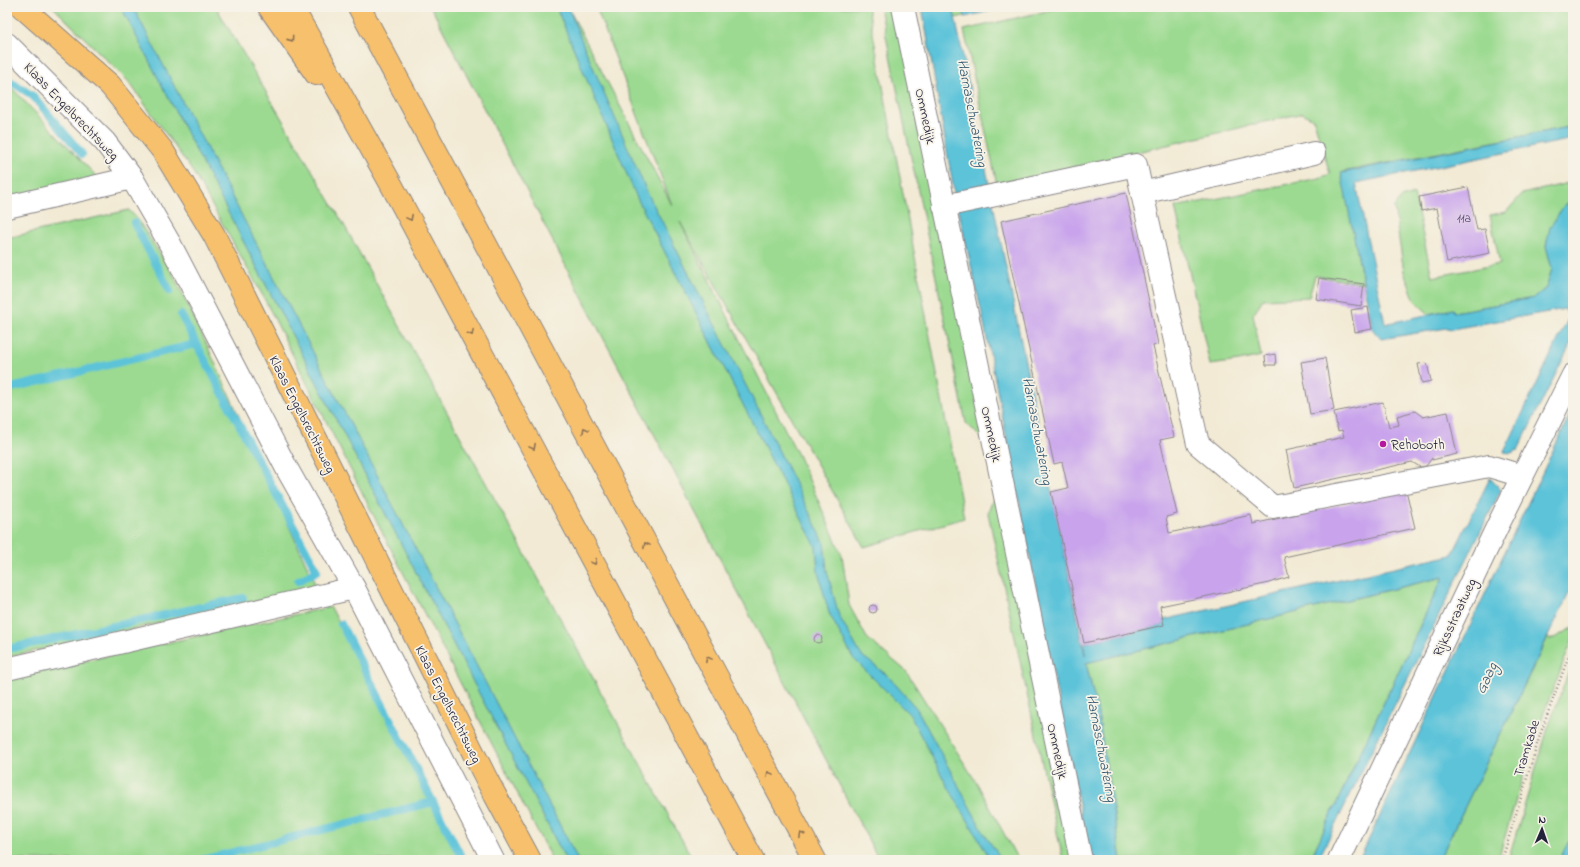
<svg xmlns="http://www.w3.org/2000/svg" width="1580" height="867" font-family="'Indie Flower',sans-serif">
<rect width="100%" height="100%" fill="#f7f3e8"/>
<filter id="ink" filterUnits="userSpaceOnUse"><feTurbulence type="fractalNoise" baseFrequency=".025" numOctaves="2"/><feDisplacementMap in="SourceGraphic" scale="8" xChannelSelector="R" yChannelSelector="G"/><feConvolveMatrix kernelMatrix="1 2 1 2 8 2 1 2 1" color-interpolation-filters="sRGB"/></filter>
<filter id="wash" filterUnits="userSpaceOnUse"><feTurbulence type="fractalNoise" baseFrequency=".012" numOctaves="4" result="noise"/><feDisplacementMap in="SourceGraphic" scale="16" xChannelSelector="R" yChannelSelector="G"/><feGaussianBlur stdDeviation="0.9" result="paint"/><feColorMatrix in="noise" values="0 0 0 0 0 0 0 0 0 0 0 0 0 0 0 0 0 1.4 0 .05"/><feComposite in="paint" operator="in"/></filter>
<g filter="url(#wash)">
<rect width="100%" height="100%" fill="#f2ead4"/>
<g fill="#9bda90" stroke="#5e7e66">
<polygon points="53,7 216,7 343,223 693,860 552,860 379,526 263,296 193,172 129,82"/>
<polygon points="431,7 568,7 672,205 596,7 868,7 964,518 864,547 680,222 799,457 842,555 849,605 867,638 906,671 978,785 1018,860 879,860 598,328"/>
<polygon points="880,7 898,7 985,431 982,439 966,423"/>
<polygon points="953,7 1003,7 955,18"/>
<polygon points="1064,7 1573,7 1573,126 1342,172 1363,283 1315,276 1309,297 1263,299 1253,314 1261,356 1239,361 1210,365 1175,207 1319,178 1330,174 1314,120 1303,113 997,185 964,30"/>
<polygon points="7,83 100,180 7,201"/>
<polygon points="1573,182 1573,202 1565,204 1546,246 1552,269 1546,288 1534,298 1454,312 1453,309 1429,314 1415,301 1404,272 1394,207 1401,198 1414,194 1432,277 1500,264 1490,215 1506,212 1522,194"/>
<polygon points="129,210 138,220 173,274 205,341 317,588 7,657 7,238"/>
<polygon points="993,499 1002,508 1077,860 1063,860 988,513"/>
<polygon points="1443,577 1310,860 1121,860 1098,714 1086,663"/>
<polygon points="330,607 360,655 460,860 7,860 7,678"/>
<polygon points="1573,628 1573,638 1535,736 1498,860 1439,860 1548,637 1550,640"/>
<polygon points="1573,660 1573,860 1508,860 1547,731"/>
</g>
<g fill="#5cc3d9" stroke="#3f728a">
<polygon points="121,7 133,7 578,860 566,860"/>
<polygon points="556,7 568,7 586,51 647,192 762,417 824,542 827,571 839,616 861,655 888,676 917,709 985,835 1002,860 991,860 943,778 910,715 853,658 829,613 818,572 816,547 637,198"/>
<polygon points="922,7 953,7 1085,655 1084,643 1164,625 1163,620 1452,555 1490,478 1501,490 1318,860 1310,860 1443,577 1086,663 1098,714 1121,860 1090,860 981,309 954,192"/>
<polygon points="963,7 1009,7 965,17"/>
<polygon points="1573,126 1573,139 1356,183 1385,324 1453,309 1454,312 1534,298 1546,288 1552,269 1546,246 1550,227 1565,204 1573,202 1573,339 1518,450 1511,453 1504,452 1569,317 1565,309 1452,329 1447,328 1381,339 1373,330 1341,173"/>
<polygon points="1573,408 1573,585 1439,860 1359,860"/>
<polygon points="1573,833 1573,860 1559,860"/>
</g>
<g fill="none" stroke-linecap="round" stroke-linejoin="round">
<g stroke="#5cc3d9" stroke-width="8">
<polyline points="7,79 33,96 82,154"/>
<polyline points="134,223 170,291"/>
<polyline points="181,315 317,571 298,581"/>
<polyline points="7,389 196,344"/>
<polyline points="341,624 463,860"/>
<polyline points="7,649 243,598"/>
<polyline points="202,860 433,802"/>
</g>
</g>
<g id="blocks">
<g fill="#c9a4ec">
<polygon points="1468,187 1477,230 1485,229 1490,253 1447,262 1437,208 1421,211 1419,197"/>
<polygon points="1126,193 1158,344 1153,346 1174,437 1160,440 1177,514 1166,517 1169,533 1251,515 1253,524 1406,490 1415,528 1284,557 1289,577 1265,584 1160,606 1164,625 1084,643 1051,492 1068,488 1062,462 1054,464 1001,221"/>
<polygon points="1319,278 1364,284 1361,306 1316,299"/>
<polygon points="1368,307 1372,329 1355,332 1351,310"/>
<polygon points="1275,354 1276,365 1266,365 1265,356"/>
<polygon points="1325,358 1334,410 1310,414 1301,362"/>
<polygon points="1427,363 1431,381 1422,383 1418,364"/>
<polygon points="1383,402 1389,427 1399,425 1397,416 1415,411 1423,417 1448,412 1457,454 1432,460 1432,458 1426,466 1420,467 1412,462 1294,488 1286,450 1344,437 1342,430 1338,431 1334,412"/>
<circle cx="873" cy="609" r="4"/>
<circle cx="818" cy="639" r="4"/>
</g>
</g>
</g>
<g filter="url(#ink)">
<use href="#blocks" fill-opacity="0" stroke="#8a8688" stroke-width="1"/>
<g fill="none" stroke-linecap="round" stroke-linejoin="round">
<g stroke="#8a8688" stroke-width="24">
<g id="minor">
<polyline points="903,7 1081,860"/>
<polyline points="7,44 105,142 132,178 170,244 287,469 354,588 493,860"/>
<polyline points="1314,153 1142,193 1198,444 1273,507 1489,466 1522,476"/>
<polyline points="944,206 1136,165 1142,193"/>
<polyline points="7,207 132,178"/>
<polyline points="7,669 354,588"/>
<polyline points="1339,860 1499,523 1573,375"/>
</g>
</g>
<g stroke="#8a8688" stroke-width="24">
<polyline id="major" points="22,7 110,85 163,151 214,235 488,782 530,860"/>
</g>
<g stroke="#8a8688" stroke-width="24">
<g id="highway">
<polyline points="269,7 316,74"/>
<polyline points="292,7 391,184 753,860"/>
<polyline points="359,7 815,860"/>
</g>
</g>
<polyline stroke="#8a8688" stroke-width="2.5" stroke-dasharray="1 3" stroke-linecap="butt" points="1502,860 1540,735 1573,644"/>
<use href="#minor" stroke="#fff" stroke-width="22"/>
<use href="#major" stroke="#f7c06c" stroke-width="22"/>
<use href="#highway" stroke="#f7c06c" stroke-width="22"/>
</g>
<defs><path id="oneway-chevron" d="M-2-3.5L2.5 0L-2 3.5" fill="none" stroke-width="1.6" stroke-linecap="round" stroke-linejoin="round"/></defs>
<g stroke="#8c7154">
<use href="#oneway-chevron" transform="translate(291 39) rotate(55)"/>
<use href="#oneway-chevron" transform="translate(410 218) rotate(62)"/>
<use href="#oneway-chevron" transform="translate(471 333) rotate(62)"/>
<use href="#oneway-chevron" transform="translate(585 430) rotate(-118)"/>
<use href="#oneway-chevron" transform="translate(533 447) rotate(62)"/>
<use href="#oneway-chevron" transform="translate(646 545) rotate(-118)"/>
<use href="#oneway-chevron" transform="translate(594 562) rotate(62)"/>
<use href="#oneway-chevron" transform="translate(708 659) rotate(-118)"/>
<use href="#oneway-chevron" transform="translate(769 774) rotate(-118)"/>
<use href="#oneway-chevron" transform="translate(801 834) rotate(-118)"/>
</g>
</g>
<circle fill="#b5179e" stroke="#f7f3e8" stroke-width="1.5" cx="1383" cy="444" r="4"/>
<g text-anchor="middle" stroke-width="3.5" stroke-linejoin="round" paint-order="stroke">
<g font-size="12" fill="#4c4267">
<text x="1464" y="222">11a</text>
</g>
<g font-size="14" fill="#22223b" stroke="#f7f3e8">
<text transform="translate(72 111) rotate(46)" y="5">Klaas Engelbrechtsweg</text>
<text transform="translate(926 116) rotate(78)" y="5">Ommedijk</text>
<text transform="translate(303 414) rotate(63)" y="5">Klaas Engelbrechtsweg</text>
<text transform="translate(992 434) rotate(78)" y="5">Ommedijk</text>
<text transform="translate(1454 617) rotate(-65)" y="5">Rijksstraatweg</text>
<text transform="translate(449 704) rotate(63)" y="5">Klaas Engelbrechtsweg</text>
<text transform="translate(1526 748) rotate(-73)" y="5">Tramkade</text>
<text transform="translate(1058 751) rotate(78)" y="5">Ommedijk</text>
</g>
<g font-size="14" fill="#22223b" stroke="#f7f3e8" text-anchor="start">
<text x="1391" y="449">Rehoboth</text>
</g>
<g font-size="15" font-style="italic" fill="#365a72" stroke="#f7f3e8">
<text transform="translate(973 113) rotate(79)" y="5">Harnaschwatering</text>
<text transform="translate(1038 431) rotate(79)" y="5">Harnaschwatering</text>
<text transform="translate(1486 678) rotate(-65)" y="5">Gaag</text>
<text transform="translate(1102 748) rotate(79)" y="5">Harnaschwatering</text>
</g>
</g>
<rect width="1580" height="867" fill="none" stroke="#f7f3e8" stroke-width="24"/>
<g transform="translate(1542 829) rotate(2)" stroke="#f7f3e8" stroke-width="3" paint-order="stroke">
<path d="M0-3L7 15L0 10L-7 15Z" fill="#22223b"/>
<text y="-6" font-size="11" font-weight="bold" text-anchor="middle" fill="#22223b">N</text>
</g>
</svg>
